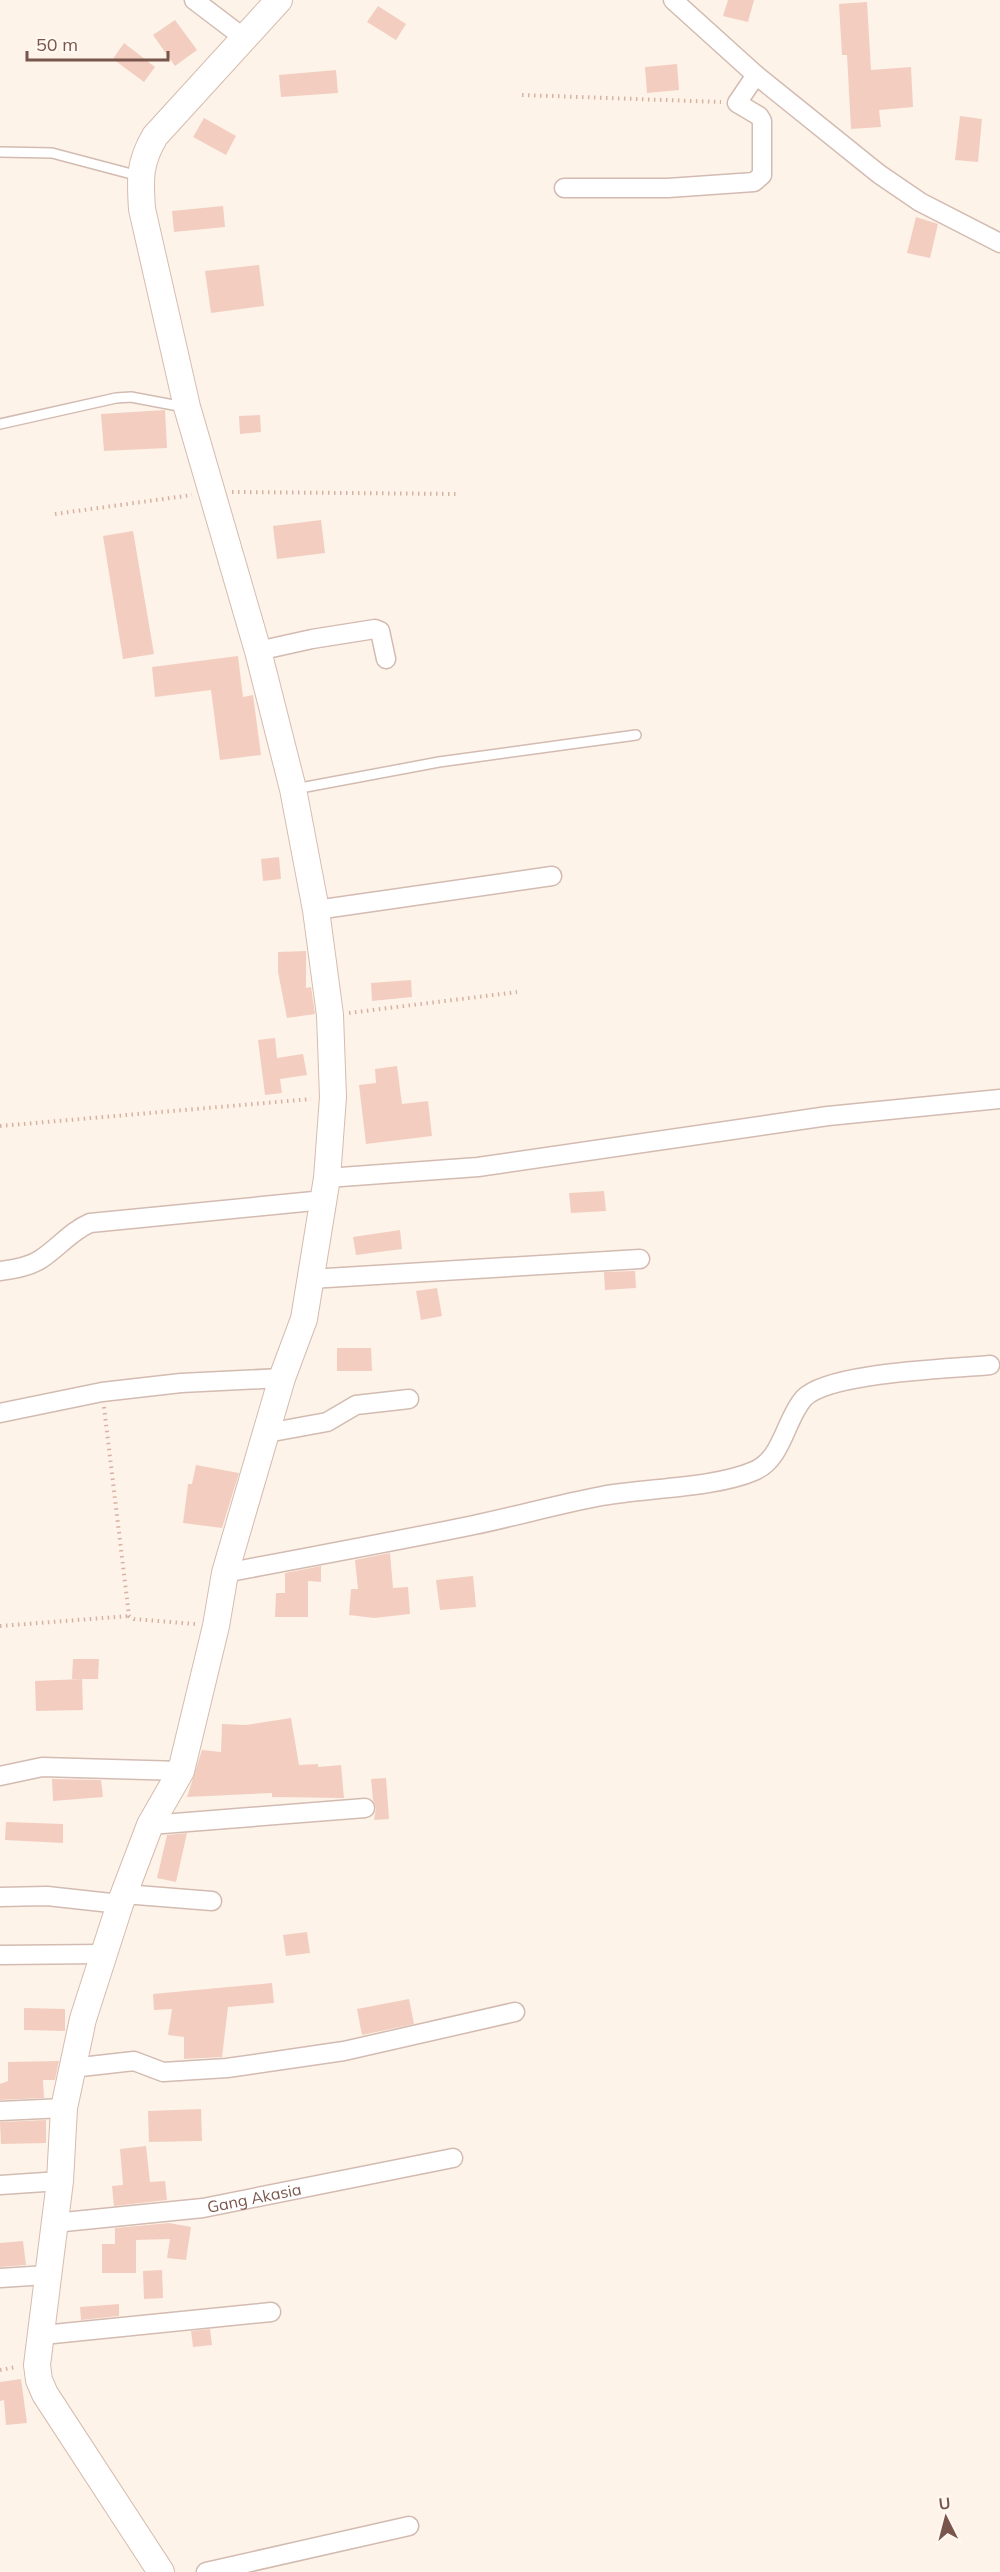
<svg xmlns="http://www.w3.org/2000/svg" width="1000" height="2572" font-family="Mulish,sans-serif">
<rect width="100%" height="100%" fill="#fdf3e9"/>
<g fill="#f3cec0">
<polygon points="728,0 754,0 748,22 723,16"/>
<polygon points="867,2 871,70 911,67 913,107 879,110 881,127 851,129 847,55 842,55 839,4"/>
<polygon points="378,6 406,24 396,40 367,22"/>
<polygon points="175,20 197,50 175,66 153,35"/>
<polygon points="124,43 155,67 144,82 113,59"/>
<polygon points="677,64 679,90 647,93 645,67"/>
<polygon points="336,70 338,93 281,97 279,75"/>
<polygon points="960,116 982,119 978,162 955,160"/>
<polygon points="204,118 236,136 226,155 193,137"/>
<polygon points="223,206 225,227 174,232 172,211"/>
<polygon points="916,217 938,224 930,258 907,253"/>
<polygon points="259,265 264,306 211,313 205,271"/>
<polygon points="165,410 167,448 104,451 101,414"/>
<polygon points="260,415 261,432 240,434 239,416"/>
<polygon points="321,520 325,553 277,559 273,526"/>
<polygon points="133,531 154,654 123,659 103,536"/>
<polygon points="238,656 243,697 253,695 261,755 220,760 211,690 155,697 152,667"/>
<polygon points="279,857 281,879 263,881 261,859"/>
<polygon points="306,951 306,988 311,987 315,1014 287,1018 278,972 278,952"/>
<polygon points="411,980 412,997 372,1001 371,983"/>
<polygon points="275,1038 277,1058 303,1054 307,1075 280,1079 282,1093 265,1095 258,1040"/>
<polygon points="397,1066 402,1104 428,1101 432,1136 366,1144 359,1085 376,1083 375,1069"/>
<polygon points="604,1191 606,1211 571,1213 569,1193"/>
<polygon points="400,1230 402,1249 356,1255 353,1237"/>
<polygon points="635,1271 636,1288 605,1290 604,1272"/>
<polygon points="437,1288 442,1316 421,1320 416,1291"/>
<polygon points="337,1348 371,1348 372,1371 337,1371"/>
<polygon points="196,1465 239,1473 222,1528 183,1523 188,1484 192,1484"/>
<polygon points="390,1553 393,1588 408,1587 410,1614 374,1618 349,1615 351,1589 358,1589 355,1560"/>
<polygon points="321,1566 321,1582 308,1581 308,1617 275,1617 276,1593 285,1593 285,1573"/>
<polygon points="473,1576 476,1607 440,1610 436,1580"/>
<polygon points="73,1659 99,1659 98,1679 72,1679"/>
<polygon points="82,1679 83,1710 36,1711 35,1681"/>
<polygon points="291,1718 299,1765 318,1764 318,1767 341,1765 344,1798 272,1797 272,1793 187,1797 202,1750 221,1752 222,1724 246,1725"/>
<polygon points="386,1778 389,1819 374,1820 376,1808 373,1800 371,1779"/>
<polygon points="52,1779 101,1780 103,1797 53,1801"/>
<polygon points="6,1822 63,1824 63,1843 5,1840"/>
<polygon points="187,1833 176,1882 157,1878 167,1835"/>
<polygon points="307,1932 310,1953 286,1956 283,1935"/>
<polygon points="272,1983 274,2003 228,2007 222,2057 184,2059 184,2037 168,2035 172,2009 154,2010 153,1994"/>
<polygon points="409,1999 414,2024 362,2035 357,2009"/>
<polygon points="24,2008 65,2009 65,2031 24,2030"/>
<polygon points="59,2061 55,2080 43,2080 44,2098 0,2100 0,2084 8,2081 8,2062"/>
<polygon points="201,2109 202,2141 149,2142 148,2111"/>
<polygon points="46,2120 46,2143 1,2144 0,2122"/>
<polygon points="146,2146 150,2182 165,2181 167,2200 114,2206 112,2186 123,2185 120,2149"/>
<polygon points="169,2223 191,2227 186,2260 167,2258 170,2239 136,2240 136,2273 102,2273 102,2244 115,2244 115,2228"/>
<polygon points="23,2241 26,2265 0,2267 0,2243"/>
<polygon points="162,2270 163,2298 144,2299 143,2271"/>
<polygon points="119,2304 119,2316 81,2320 80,2307"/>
<polygon points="210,2329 212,2345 193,2347 191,2331"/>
<polygon points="21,2379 27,2423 6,2425 4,2400 0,2401 0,2382"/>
</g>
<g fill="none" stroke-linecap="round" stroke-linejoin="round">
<g stroke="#d3bbb1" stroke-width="12">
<g id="service">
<polyline points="0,152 52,153 139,176"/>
<polyline points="0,424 116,398 131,397 184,407"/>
<polyline points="295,789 439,762 636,735"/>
</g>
</g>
<g stroke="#d3bbb1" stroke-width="21">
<g id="minor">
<polyline points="194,0 244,38"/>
<polyline points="673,0 756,75 879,174 920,202 1000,243"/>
<polyline points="564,188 668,188 754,182 762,175 762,121 759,116 737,103 756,75"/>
<polyline points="258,651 312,639 375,629 380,631 386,659"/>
<polyline points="316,910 552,876"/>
<polyline points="327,1178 478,1167 828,1116 1000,1099"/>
<path d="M0,1271C14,1269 29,1267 41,1259C58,1248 71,1231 90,1223L324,1200"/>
<polyline points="310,1279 640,1259"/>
<polyline points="0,1413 102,1392 181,1383 282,1378"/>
<polyline points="267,1433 327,1422 356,1405 409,1399"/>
<path d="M225,1573C308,1557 392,1542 474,1525C517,1516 559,1504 602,1496C646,1488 715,1488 754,1471C783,1459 785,1419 804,1398C829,1372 951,1369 990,1365"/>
<polyline points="0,1776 42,1767 181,1771"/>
<polyline points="150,1825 365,1808"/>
<polyline points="124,1894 212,1901"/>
<polyline points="0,1897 47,1896 120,1904"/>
<polyline points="0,1955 104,1954"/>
<polyline points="72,2068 134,2061 163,2072 227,2068 344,2051 515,2012"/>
<polyline points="0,2111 64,2108"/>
<polyline points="0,2185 60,2181"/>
<path id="s1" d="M54,2223L203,2208L453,2158"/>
<polyline points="0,2278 47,2275"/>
<polyline points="43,2335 271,2312"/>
<polyline points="206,2572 409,2526"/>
</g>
</g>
<g stroke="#d6bbad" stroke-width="28">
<path id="secondary" d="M161,2572L45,2394L39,2380L37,2365L60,2181L64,2108L83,2019L120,1904L150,1825L181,1771L216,1626L225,1573L282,1378L304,1319L327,1178L333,1097L330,1015L316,910L293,789L258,651L187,407L142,209C140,179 139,163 155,136L279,0"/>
</g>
<g stroke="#d9b1a2" stroke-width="4" stroke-dasharray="1.5 4.5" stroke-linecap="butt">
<polyline points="522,95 721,102"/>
<polyline points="232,492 457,494"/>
<polyline points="55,514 192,495"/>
<polyline points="349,1013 517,992"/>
<polyline points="0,1126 311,1099"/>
<polyline points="104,1407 129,1616 134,1619 195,1624"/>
<polyline points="0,1626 129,1616"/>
<polyline points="0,2370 16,2367"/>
</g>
<use href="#service" stroke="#fff" stroke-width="9"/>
<use href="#minor" stroke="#fff" stroke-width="18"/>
<use href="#secondary" stroke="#fff" stroke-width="26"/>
</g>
<g text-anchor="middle" stroke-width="4.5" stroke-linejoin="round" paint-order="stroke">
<g font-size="16" fill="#79564b" stroke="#fff7f0">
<text dy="6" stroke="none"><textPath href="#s1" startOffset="202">Gang Akasia</textPath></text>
</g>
</g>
<g transform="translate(946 2518) rotate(354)" stroke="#fff7f0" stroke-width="4.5" paint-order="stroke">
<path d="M0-4.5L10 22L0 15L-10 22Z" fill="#79564b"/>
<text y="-9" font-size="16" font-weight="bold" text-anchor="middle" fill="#79564b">U</text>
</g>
<path d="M27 51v9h141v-9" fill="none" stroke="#79564b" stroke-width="3"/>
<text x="36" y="51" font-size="18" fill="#79564b" stroke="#fff7f0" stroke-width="4.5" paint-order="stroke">50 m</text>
</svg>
